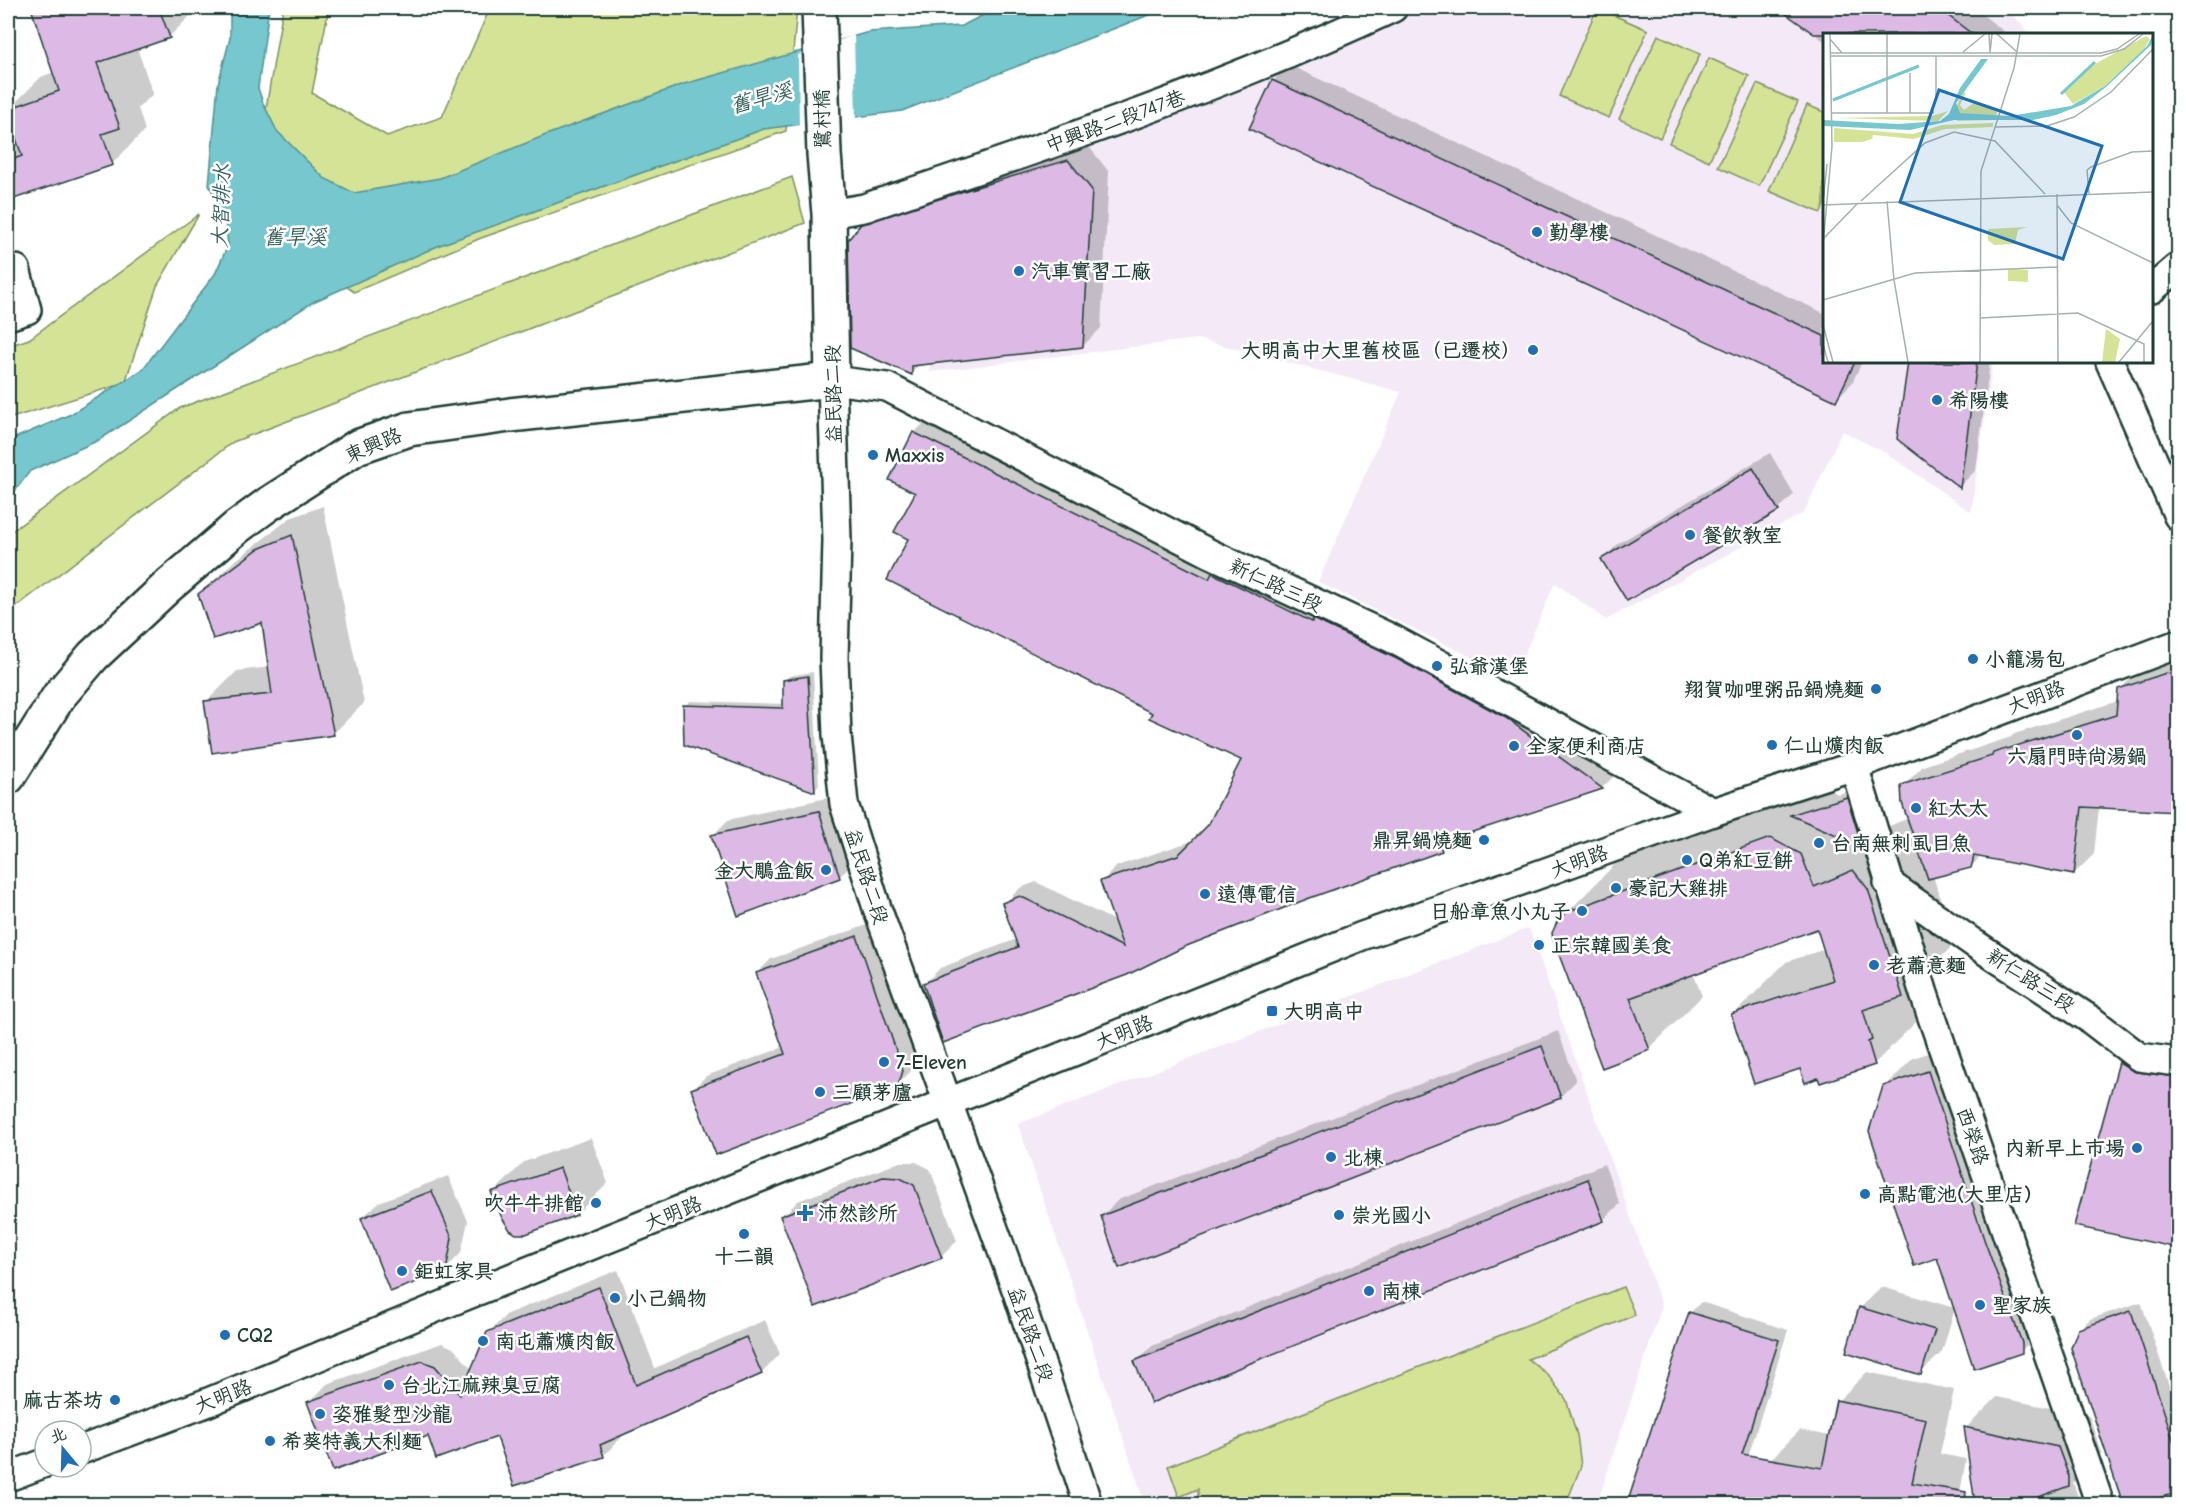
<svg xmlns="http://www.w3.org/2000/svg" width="2186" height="1512" font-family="'Comic Neue','LXGW WenKai TC',sans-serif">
<rect width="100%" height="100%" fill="#fff"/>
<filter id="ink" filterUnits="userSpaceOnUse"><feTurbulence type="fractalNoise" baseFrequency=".0167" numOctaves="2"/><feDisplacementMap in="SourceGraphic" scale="12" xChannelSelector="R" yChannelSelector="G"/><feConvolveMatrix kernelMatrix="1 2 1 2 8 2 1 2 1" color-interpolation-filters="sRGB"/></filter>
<g filter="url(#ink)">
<g fill="#f4eaf7">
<polygon points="1418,8 2006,8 2031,34 1824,34 1824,362 1993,362 1971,512 1886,453 1842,431 1804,513 1606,620 1555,583 1514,678 1318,582 1401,392 1198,339 930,372 928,199 1082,143 1219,98 1396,20"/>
<polygon points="1529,928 1662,1306 1597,1504 1145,1504 1018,1124"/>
</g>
<g fill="#d5e396" stroke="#7a9065" stroke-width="1.5">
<polygon points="283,8 329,8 312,93 387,136 442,117 490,8 797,8 786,131 481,238 354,292 270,233 264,120"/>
<polygon points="1597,8 1648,30 1609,118 1559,96"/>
<polygon points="1658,35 1700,54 1660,138 1619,119"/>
<polygon points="1709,58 1749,76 1709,161 1669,143"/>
<polygon points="1757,84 1798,102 1759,186 1718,167"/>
<polygon points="1807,105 1824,112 1824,205 1821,213 1769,191"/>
<polygon points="792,177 805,223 233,442 8,613 8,534 180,408"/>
<polygon points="199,214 157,286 125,383 8,419 8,346 29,339"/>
<polygon points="1623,1287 1635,1315 1528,1359 1547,1374 1566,1399 1577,1435 1581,1466 1566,1504 1198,1504 1198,1489 1179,1497 1168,1466"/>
</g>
<polygon fill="#76c7ce" stroke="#539090" stroke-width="1.5" points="230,8 269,8 258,88 263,103 277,131 324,178 354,193 440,178 546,135 684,84 869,32 962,26 996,8 1167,8 902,111 764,129 440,245 313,302 99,440 30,471 8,500 8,441 71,414 142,370 215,274 228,245 224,215 209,185 218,84 230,38"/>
<polygon fill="#fff" points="854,35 856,120 799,127 798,55"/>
<g fill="#0003">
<polygon points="32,8 198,8 169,37 137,48 153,94 138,108 145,130 112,164 8,200 8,140 17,137 8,110 41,77 54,72"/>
<polygon points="1780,8 1974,8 2007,34 1824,34 1824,41"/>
<polygon points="1289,65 1824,313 1824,362 1862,362 1852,383 1836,399 1273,81"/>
<polygon points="1086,143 1109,172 1101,328 1083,346 920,364 911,373 862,225 881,207"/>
<polygon points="1909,362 1990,362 1976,470 1960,486 1899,439"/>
<polygon points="930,417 1224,563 1617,773 1602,788 1455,836 1442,849 1306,897 1184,946 925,984 940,968 1017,939 1004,904 1020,888 1036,882 1115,921 1102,881 1117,866 1195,840 1210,825 1243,759 1154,712 910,538 917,492 914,433"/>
<polygon points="1770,453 1794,494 1778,510 1627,599 1603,559 1619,543"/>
<polygon points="323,506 364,703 333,734 206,702 237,671 270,667 263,621 199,595 231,564 290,518"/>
<polygon points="2178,657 2178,811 2099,807 2094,854 2074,874 1981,856 1971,867 1933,876 1955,943 1922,977 1927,1011 1875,1063 1821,1081 1819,1076 1801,1067 1733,1015 1786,962 1825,949 1818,927 1693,973 1702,996 1649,1049 1567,913 1620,859 1823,786 1838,794 1858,788 1872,833 1909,818 1903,786 1923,766 2011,737 2014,734 2118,701 2119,690 2140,670"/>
<polygon points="813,672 819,785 815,790 685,706 690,701 784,704 784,681 789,676"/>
<polygon points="835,796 855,861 839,877 712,836 728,820"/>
<polygon points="870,924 916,1057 911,1071 897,1085 692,1090 706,1076 784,1047 757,973 771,959"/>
<polygon points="1558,1031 1576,1081 1560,1097 1102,1216 1118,1200"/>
<polygon points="1956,1044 2013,1214 2049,1315 2049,1323 2021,1351 1938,1256 1885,1087 1913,1058"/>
<polygon points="2136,1046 2178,1060 2178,1240 2173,1246 2076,1225 2121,1062"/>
<polygon points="591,1138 608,1183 577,1214 526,1232 493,1193 524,1162"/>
<polygon points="900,1162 916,1162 930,1169 957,1241 941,1257 782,1217 798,1201"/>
<polygon points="1604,1164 1620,1204 1603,1220 1136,1362 1152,1346"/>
<polygon points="448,1176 468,1221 461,1253 445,1270 362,1218 379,1202"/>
<polygon points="618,1270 655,1368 765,1320 780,1354 762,1373 621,1434 622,1437 604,1455 515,1484 498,1435 429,1434 309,1403 327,1384 442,1343 453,1348 472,1369 488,1333 507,1314"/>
<polygon points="1882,1287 1955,1308 1942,1352 1921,1373 1860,1308"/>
<polygon points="1701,1302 1788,1330 1733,1504 1628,1504 1690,1313"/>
<polygon points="2141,1302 2178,1413 2178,1485 2171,1492 2134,1504 2125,1504 2073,1348 2079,1330 2090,1319"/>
<polygon points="1867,1372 1954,1390 1940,1454 1966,1459 1958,1504 1762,1504 1770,1460 1800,1430 1830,1436 1838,1401"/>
<polygon points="1997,1397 2089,1416 2102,1453 2073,1483 2081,1504 1977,1504 1966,1428"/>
</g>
<g fill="#dcbae5" stroke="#1f3d34" stroke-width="1.5">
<polygon points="31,8 159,8 170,38 97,63 120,128 102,134 113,165 8,201 8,161 22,156 8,115 8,109 59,91"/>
<polygon points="1778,8 1938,8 1972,34 1814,34"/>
<polygon points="1272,80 1824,336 1824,362 1855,362 1836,401 1249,129"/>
<polygon points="1068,160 1092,190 1083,347 912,366 912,375 850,348 848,240 861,224 967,190"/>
<polygon points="1908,362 1977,362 1960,488 1897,439"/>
<polygon points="913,432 1209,579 1212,573 1312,622 1313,619 1397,659 1506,718 1603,789 1439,843 1442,851 1307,899 1184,947 1127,975 943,1043 923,983 1018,947 1002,903 1020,896 1123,947 1100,881 1178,855 1208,825 1241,760 1149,718 1152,713 887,580 908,539 894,532 915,493 889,480"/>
<polygon points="1753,468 1779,511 1627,601 1601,559"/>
<polygon points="292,535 334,735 212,753 204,701 272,694 262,623 213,639 198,594 258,549"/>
<polygon points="2166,673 2178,676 2178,812 2082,807 2074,875 1974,856 1971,868 1928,879 1902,803 1901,785 1992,756 1993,753 2116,715 2118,689"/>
<polygon points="808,676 815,792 684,745 683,705 783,708 783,680"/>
<polygon points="1847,797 1862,846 1790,815"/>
<polygon points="819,811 840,878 738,916 711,835"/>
<polygon points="1770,838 1801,854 1814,887 1853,870 1868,889 1903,997 1863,1010 1872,1040 1868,1042 1875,1065 1820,1083 1818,1078 1805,1083 1800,1069 1754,1084 1731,1014 1833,980 1817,929 1630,998 1650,1050 1602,1068 1553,939 1552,933 1558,920 1566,912"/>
<polygon points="857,936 903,1071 898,1086 716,1155 691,1089 785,1054 756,973"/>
<polygon points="1542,1046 1561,1098 1119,1268 1101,1216"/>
<polygon points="2119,1062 2136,1072 2178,1077 2178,1236 2173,1247 2074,1226"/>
<polygon points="1928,1071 1985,1242 2022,1343 2022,1353 1974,1369 1937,1258 1914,1266 1869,1131 1883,1086"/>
<polygon points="560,1168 577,1215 526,1234 516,1234 510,1230 502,1218 491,1192"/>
<polygon points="883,1177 900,1178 914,1185 942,1258 815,1307 780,1216"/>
<polygon points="1588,1179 1604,1221 1151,1403 1134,1361"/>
<polygon points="432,1191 452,1238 446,1271 390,1292 361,1218"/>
<polygon points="599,1287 636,1385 746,1337 762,1374 600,1445 604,1457 514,1486 497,1437 436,1459 428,1436 333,1471 307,1402 422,1361 435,1366 460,1395 487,1332"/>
<polygon points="1859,1307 1935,1330 1921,1375 1846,1352"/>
<polygon points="2131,1311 2178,1454 2172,1494 2139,1504 2123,1504 2071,1348 2078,1329"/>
<polygon points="1689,1312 1779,1340 1742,1454 1822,1468 1836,1400 1926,1419 1912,1483 1966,1492 1965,1504 1627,1504"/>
<polygon points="1964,1427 2058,1447 2069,1477 2069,1486 2019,1504 1975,1504"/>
</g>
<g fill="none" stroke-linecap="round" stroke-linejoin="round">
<g stroke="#1f3d34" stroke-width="32">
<g id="street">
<path d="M829,214L864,208C1042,148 1222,88 1393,8"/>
<polyline points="2152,289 2178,267"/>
<polyline points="8,316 27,310 16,269"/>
<polyline points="2110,362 2178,516"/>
<polyline points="1854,766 1924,994 2100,1504"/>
<polyline points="1888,883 1975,944 2091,1020 2139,1057 2178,1062"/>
<polyline points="81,1450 206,1403 448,1303 1362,936 1521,881 1713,812 1854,766 2178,644"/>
<polyline points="8,1477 45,1463"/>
<polyline points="1088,1504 1017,1292 877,908 844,804 837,735 834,658 837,540 832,380 887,387 1209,553 1393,639 1713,812"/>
</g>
</g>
<g stroke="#1f3d34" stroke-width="38">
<polyline id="secondary" points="8,777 59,696 93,656 167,587 237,527 267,505 357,447 409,429 510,415 832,380 829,214 824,154 819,8"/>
</g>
<use href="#street" stroke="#fff" stroke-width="27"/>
<use href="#secondary" stroke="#fff" stroke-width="33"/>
</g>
</g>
<g fill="#1f6fb2" stroke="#fff" stroke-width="2">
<circle cx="1537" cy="232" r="6"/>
<circle cx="1019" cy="271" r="6"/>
<circle cx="1533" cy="350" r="6"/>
<circle cx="1937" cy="400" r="6"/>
<circle cx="873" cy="455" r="6"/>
<circle cx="1690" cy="535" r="6"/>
<circle cx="1973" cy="659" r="6"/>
<circle cx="1437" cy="666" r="6"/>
<circle cx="1876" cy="689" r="6"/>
<circle cx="2077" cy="735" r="6"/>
<circle cx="1772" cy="745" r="6"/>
<circle cx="1514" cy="746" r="6"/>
<circle cx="1916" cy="808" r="6"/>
<circle cx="1484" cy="840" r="6"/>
<circle cx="1819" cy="843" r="6"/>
<circle cx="1687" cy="860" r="6"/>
<circle cx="826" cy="870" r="6"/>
<circle cx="1616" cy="888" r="6"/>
<circle cx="1205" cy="894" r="6"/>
<circle cx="1582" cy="911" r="6"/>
<circle cx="1539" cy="945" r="6"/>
<circle cx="1874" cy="965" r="6"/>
<rect x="1266" y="1005" width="12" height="12" rx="3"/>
<circle cx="884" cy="1062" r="6"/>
<circle cx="820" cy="1092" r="6"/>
<circle cx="2137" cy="1148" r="6"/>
<circle cx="1331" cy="1157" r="6"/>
<circle cx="1865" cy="1194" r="6"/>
<circle cx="596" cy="1203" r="6"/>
<path d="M802 1204h6v6h6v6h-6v6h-6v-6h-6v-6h6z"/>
<circle cx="1339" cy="1215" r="6"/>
<circle cx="744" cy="1234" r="6"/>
<circle cx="402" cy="1271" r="6"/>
<circle cx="1369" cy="1291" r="6"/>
<circle cx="615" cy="1298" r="6"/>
<circle cx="1980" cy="1305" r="6"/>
<circle cx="225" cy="1335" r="6"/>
<circle cx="483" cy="1341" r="6"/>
<circle cx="389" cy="1385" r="6"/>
<circle cx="115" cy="1400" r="6"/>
<circle cx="320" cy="1414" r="6"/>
<circle cx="270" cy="1441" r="6"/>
</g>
<g text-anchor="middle" stroke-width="5" stroke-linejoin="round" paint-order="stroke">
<g font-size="20" fill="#1f3d34" stroke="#fff">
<text transform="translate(822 119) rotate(-92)" y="7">鷺村橋</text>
<text transform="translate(1115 121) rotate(-20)" y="7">中興路二段747巷</text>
<text transform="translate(833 394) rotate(-91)" y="7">益民路二段</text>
<text transform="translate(373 445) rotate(-23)" y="7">東興路</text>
<text transform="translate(1276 585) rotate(25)" y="7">新仁路三段</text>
<text transform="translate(2036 697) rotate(-21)" y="7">大明路</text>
<text transform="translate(1579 861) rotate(-20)" y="7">大明路</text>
<text transform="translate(867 876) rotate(72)" y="7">益民路二段</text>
<text transform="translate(2031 980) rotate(33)" y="7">新仁路三段</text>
<text transform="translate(1124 1032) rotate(-22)" y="7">大明路</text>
<text transform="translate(1973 1136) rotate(71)" y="7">西榮路</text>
<text transform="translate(673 1213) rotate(-22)" y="7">大明路</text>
<text transform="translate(1031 1334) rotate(71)" y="7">益民路二段</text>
<text transform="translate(223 1396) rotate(-22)" y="7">大明路</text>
</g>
<g font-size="20" font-weight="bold" fill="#1f3d34" stroke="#fff" text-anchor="start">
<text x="1549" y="239">勤學樓</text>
<text x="1031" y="278">汽車實習工廠</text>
<text x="1521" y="357" text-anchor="end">大明高中大里舊校區（已遷校）</text>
<text x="1949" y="407">希陽樓</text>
<text x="885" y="462">Maxxis</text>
<text x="1702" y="542">餐飲教室</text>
<text x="1985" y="666">小籠湯包</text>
<text x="1449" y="673">弘爺漢堡</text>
<text x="1864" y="696" text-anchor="end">翔賀咖哩粥品鍋燒麵</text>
<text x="1784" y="752">仁山爌肉飯</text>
<text x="1526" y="753">全家便利商店</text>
<text x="2077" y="763" text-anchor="middle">六扇門時尚湯鍋</text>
<text x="1928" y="815">紅太太</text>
<text x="1472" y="847" text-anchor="end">鼎昇鍋燒麵</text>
<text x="1831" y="850">台南無刺虱目魚</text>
<text x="1699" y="867">Q弟紅豆餅</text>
<text x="814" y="877" text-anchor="end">金大鵰盒飯</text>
<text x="1628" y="895">豪記大雞排</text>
<text x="1217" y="901">遠傳電信</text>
<text x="1570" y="918" text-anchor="end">日船章魚小丸子</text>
<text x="1551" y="952">正宗韓國美食</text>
<text x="1886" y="972">老蕭意麵</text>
<text x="1284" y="1018">大明高中</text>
<text x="896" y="1069">7-Eleven</text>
<text x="832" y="1099">三顧茅廬</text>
<text x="2125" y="1155" text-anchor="end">內新早上市場</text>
<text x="1343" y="1164">北棟</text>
<text x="1877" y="1201">高點電池(大里店)</text>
<text x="584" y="1210" text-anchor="end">吹牛牛排館</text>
<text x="818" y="1220">沛然診所</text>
<text x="1351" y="1222">崇光國小</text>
<text x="744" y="1263" text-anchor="middle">十二韻</text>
<text x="414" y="1278">鉅虹家具</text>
<text x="1381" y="1298">南棟</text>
<text x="627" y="1305">小己鍋物</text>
<text x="1992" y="1312">聖家族</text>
<text x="237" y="1342">CQ2</text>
<text x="495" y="1348">南屯蕭爌肉飯</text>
<text x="401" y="1392">台北江麻辣臭豆腐</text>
<text x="103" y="1407" text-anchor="end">麻古茶坊</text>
<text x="332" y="1421">姿雅髮型沙龍</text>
<text x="282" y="1448">希葵特義大利麵</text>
</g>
<g font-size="21" font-style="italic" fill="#35605a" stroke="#fff">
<text transform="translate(761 98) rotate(-15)" y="7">舊旱溪</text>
<text transform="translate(221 206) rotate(-88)" y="7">大智排水</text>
<text x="295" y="244">舊旱溪</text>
</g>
</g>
<g transform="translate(1823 33)">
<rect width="330" height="330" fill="#fff"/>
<path d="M323,3L327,6L321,16L282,53L250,71L241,59L261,37ZM140,59L143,60L137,72L141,77L152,69L175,77L171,87L134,88L130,81ZM125,78L115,88L12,85L109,83ZM170,90V94L122,96L91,106L50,102L49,106L39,109H11V95L90,101L119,92ZM204,194L195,197L192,211L171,212L165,207V196ZM185,236L205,237V249L185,248ZM283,296L297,306L292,329H279Z" fill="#d5e396"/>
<path d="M330,2L328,12L283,54L261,71L233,82L210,87H131L87,97L0,93V87L75,91L117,88L126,81L137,55L158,26H165L133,70L137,80L187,83L248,73L282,53L324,13Z" fill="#76c7ce"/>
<path fill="none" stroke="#76c7ce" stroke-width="3" d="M238,61L272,29M10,67L96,33"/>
<path fill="none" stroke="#a5b1ae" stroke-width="1.5" d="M64,1V80M166,1L167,19M174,1L194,19M7,6L19,20M140,19L162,1M7,20H278L294,16L316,1M167,20L169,1M7,23H278L301,16L320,1M113,65V23M8,80H110V77M87,80V40M172,94L224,93L251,84L288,59L330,16M234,161L235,329M266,161L264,137L268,134L309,119L330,118M38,168L102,110L131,99L172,108L222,161M64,168L71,247L85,329M0,169L4,131M0,172L330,159M234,172L248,190L330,230M1,205L35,170M0,212L9,113L7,1M0,267L92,240L234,234M157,285L255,280L321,311V329M0,292L10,329M0,311L5,329M157,329L158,138L191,35L197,1M296,329L330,288"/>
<path fill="#1f6fb2" fill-opacity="0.15" stroke="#1f6fb2" stroke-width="3" d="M116,57L279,113L240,226L77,169Z"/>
<rect width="330" height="330" fill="none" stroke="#1f3d34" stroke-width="3"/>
</g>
<rect width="2186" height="1512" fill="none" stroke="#fff" stroke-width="30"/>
<rect x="15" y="15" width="2156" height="1482" fill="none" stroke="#1f3d34" stroke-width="2" filter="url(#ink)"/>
<g transform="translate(63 1449) rotate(341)"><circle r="28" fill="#ffffff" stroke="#a5b1ae" stroke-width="1.5"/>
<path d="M0-4.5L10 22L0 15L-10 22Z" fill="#1f6fb2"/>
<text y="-9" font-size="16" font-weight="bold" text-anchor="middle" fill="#1f3d34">北</text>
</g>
</svg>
